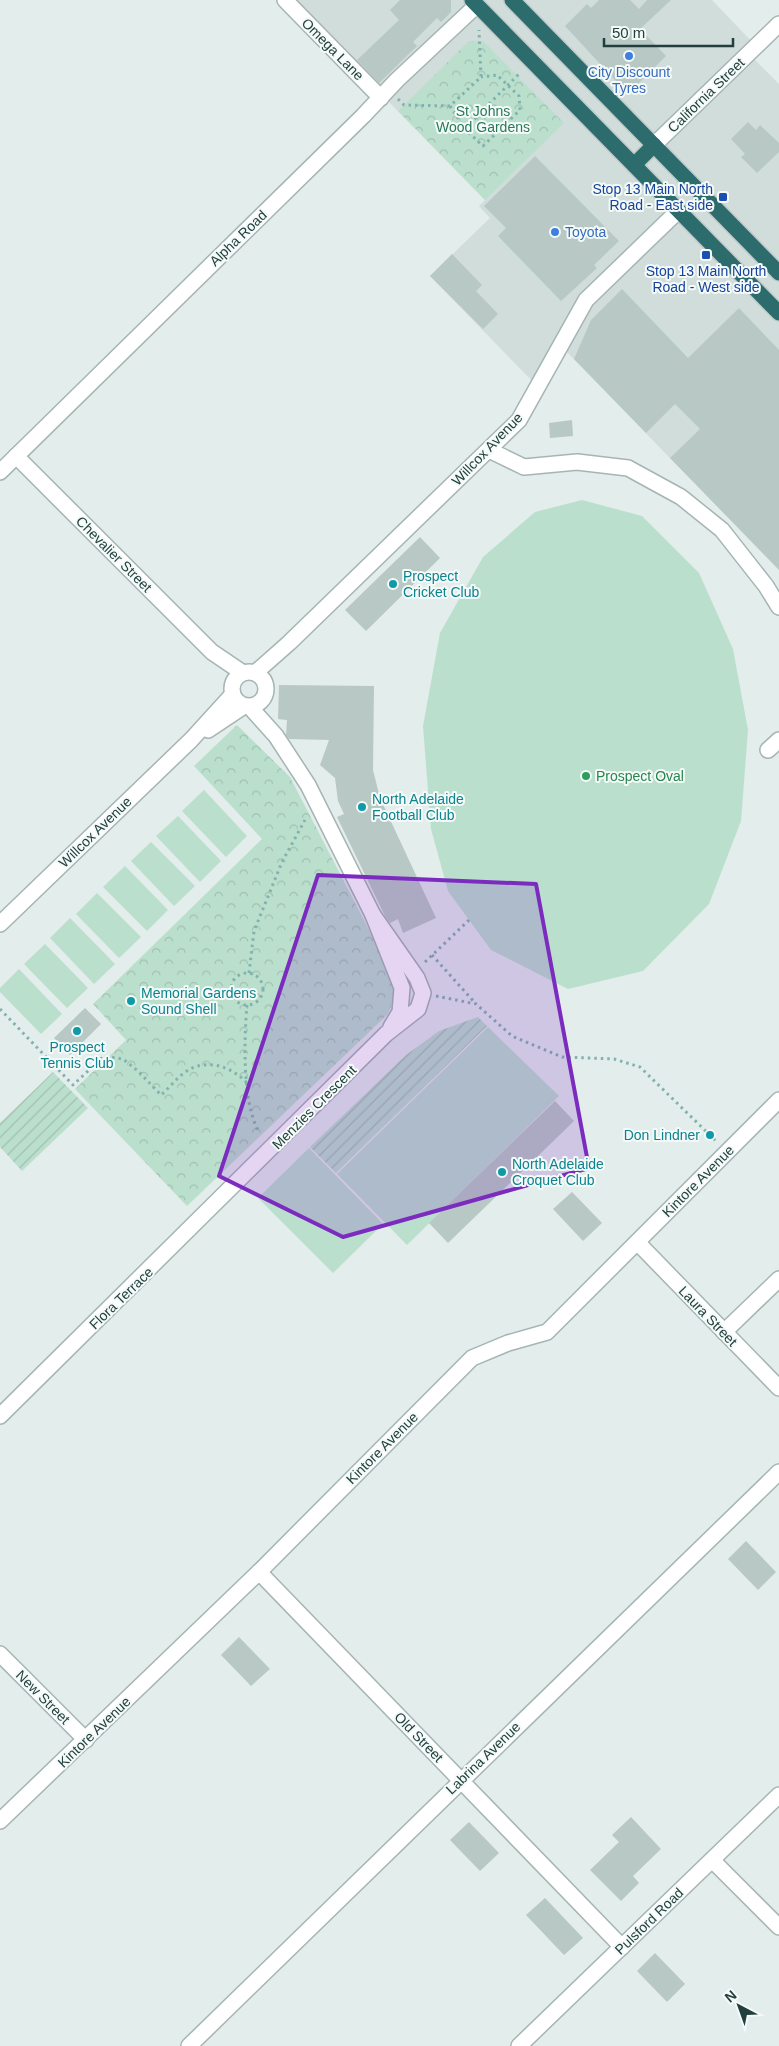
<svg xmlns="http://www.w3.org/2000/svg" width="779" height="2046" font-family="Helvetica,sans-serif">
<defs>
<pattern id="park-crowns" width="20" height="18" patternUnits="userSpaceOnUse" patternTransform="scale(1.25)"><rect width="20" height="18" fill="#bbdfcd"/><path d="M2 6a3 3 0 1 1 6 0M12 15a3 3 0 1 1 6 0" fill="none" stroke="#a0c0b1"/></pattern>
<pattern id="garden-furrows" width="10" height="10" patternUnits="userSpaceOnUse" patternTransform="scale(1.25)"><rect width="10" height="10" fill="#bbdfcd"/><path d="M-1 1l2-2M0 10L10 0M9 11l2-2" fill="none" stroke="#a0c0b1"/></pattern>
</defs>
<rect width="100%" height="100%" fill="#e3edeb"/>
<polygon fill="#d1ddda" points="289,0 712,0 756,46 749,54 779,84 779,570 561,346 538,387 430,276 490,218 479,206 485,200"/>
<g fill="#bbdfcd">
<polygon points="582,500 642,516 699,573 733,649 748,730 741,821 709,904 643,971 568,989 491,950 448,891 431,829 423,726 440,633 483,557 535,512"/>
<polygon points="204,790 247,836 226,857 182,811"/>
<polygon points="178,816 221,861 200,882 156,836"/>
<polygon points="151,842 195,886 174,906 131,861"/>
<polygon points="125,866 168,910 147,931 103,887"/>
<polygon points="97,893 141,937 119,958 76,914"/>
<polygon points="70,918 115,964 94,984 50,938"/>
<polygon points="45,944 88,988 67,1008 24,964"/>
<polygon points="19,969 62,1014 41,1034 0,992 0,988"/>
<polygon points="488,1027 559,1096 407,1245 337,1174"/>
<polygon points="309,1148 383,1224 333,1273 258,1198"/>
</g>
<g fill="url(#park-crowns)">
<polygon points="469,41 483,41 564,123 485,200 398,111"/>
<polygon points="237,725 290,777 394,978 395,996 388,1014 187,1206 75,1089 126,1040 93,1004 262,839 194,766"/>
</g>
<g fill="url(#garden-furrows)">
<polygon points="478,1017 487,1026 336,1173 310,1147 406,1055 439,1031"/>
<polygon points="53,1072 88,1108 22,1171 0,1147 0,1123"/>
</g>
<g fill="#b8c8c5">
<polygon points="400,0 451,0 451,12 441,22 437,18 413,42 417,46 379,83 357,60 399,20 390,10"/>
<polygon points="599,0 630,0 639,9 647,0 671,0 640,29 666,56 628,94 565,26 587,4 591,8"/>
<polygon points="748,122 756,130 760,125 779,143 779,152 757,173 741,157 745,154 731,139"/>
<polygon points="535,156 619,241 594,265 597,268 561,301 498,236 506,228 484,206"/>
<polygon points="452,254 482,285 476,291 498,314 483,329 430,276"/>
<polygon points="622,289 688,358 739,308 779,350 779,570 670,458 700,429 675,404 646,433 574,359 591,320"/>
<polygon points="572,420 573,436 550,438 549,423"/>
<polygon points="420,537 440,558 366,631 345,610"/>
<polygon points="279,685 374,686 373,770 380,798 436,918 403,933 398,919 390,923 385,916 337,817 344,814 338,801 335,778 320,765 329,740 289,739 286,735 287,720 278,719"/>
<polygon points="85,1008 101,1024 70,1055 54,1038"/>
<polygon points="555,1101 574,1121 448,1243 429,1223"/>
<polygon points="572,1192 602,1223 583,1241 553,1209"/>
<polygon points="746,1541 776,1572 758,1590 728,1559"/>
<polygon points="239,1637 270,1669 251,1686 221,1655"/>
<polygon points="631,1817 661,1849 633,1876 639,1883 621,1901 590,1870 619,1842 612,1835"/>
<polygon points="469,1822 499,1853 480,1871 450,1840"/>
<polygon points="545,1898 583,1938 564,1955 526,1915"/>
<polygon points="655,1953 685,1984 667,2002 637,1971"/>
</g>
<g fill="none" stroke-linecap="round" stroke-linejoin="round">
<g stroke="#a5b5b4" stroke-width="18">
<g id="minor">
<polyline points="285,0 381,98"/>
<polyline points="654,145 779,24"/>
<polyline points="489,450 524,467 577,462 628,468 681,497 722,530 766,586 779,607"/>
<polyline points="16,456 212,652 243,673"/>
<polyline points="0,472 363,116 397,80 477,5"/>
<circle cx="249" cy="689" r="17"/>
<polyline points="255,673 289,643 519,420 586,300 678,211"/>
<polyline points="250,707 276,736 308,785 373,915 402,988 400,1012 391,1027"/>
<polyline points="208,730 244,706"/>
<polyline points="768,750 779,740"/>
<polyline points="0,924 191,740 232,695"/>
<polyline points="638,1243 779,1388"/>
<polyline points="724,1332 779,1279"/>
<polyline points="0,1416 386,1034 418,1009 423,993 417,978 373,915"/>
<polyline points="259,1572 622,1947"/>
<polyline points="0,1654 86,1740"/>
<polyline points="0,1821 259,1572 472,1358 508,1343 547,1332 779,1100"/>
<polyline points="713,1861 779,1927"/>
<polyline points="189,2046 779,1472"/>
<polyline points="519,2046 779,1795"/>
</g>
</g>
<g stroke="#c1c9c9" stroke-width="18">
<g id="highway">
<polyline points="472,0 779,313"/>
<polyline points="512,0 779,273"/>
<polyline points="634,165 654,145"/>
</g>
</g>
<g stroke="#82b2ae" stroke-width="3" stroke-dasharray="2.5 4" stroke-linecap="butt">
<polyline points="398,99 404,105 450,106 481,77 479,30"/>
<polyline points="489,104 521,72"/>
<polyline points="450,106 465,129 483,146 520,110 519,96 497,75 481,77"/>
<polyline points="465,128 483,111"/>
<polyline points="432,955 476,1004"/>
<polyline points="425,962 469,920"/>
<polyline points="249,973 254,931 282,862 305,820"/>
<circle cx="247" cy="989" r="16"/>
<polyline points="436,996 476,1004 512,1036 562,1057 614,1059 640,1067 716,1141"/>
<path d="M247,1005C244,1039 242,1102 259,1132"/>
<path d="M0,1009L73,1085L104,1056L123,1059L138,1071L161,1095C169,1088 176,1079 184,1073C205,1057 231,1066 247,1083"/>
</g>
<use href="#minor" stroke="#fff" stroke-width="15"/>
<use href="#highway" stroke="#2c6c6d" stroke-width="15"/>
</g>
<path fill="#7b2cbf" fill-opacity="0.2" stroke="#7b2cbf" stroke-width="4" stroke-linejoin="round" d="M318,875L536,884L589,1168L343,1237L219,1176Z"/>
<g fill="#3f7fe0" stroke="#f4faf8" stroke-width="2">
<circle cx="629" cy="56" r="5"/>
<circle cx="555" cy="232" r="5"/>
</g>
<g fill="#1a4fb4" stroke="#f4faf8" stroke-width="2">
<rect x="718" y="192" width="10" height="10" rx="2.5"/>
<rect x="701" y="250" width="10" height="10" rx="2.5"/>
</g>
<g fill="#0f9aa8" stroke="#f4faf8" stroke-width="2">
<circle cx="393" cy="584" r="5"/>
<circle cx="362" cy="807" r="5"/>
<circle cx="131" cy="1001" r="5"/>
<circle cx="77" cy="1031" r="5"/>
<circle cx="710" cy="1135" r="5"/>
<circle cx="502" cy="1172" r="5"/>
</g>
<circle fill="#2e9e5b" stroke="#f4faf8" stroke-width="2" cx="586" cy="776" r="5"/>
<g text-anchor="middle" stroke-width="4" stroke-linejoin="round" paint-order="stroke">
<g font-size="14" fill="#223f3e" stroke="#f4faf8">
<text transform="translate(333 49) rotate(45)" y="5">Omega Lane</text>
<text transform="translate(706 95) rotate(-44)" y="5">California Street</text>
<text transform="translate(238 238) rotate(-44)" y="5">Alpha Road</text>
<text transform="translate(487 449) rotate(-46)" y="5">Willcox Avenue</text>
<text transform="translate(114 554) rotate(45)" y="5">Chevalier Street</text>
<text transform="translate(95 832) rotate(-44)" y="5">Willcox Avenue</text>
<text transform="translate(314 1107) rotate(-45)" y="5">Menzies Crescent</text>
<text transform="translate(698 1181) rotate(-45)" y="5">Kintore Avenue</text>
<text transform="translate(121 1298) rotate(-44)" y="5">Flora Terrace</text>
<text transform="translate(708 1316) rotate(46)" y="5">Laura Street</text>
<text transform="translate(382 1448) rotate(-45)" y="5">Kintore Avenue</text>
<text transform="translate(43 1697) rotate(45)" y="5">New Street</text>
<text transform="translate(94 1732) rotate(-44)" y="5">Kintore Avenue</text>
<text transform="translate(419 1737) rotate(46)" y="5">Old Street</text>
<text transform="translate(483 1758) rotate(-44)" y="5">Labrina Avenue</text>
<text transform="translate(649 1921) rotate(-44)" y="5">Pulsford Road</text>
</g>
<g font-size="14" fill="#366cbe" stroke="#f4faf8">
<text x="629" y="77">City Discount<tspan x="629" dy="16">Tyres</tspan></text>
<text x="565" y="237" text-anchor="start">Toyota</text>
</g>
<g font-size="14" fill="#2a785a" stroke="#f4faf8">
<text x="483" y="116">St Johns<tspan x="483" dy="16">Wood Gardens</tspan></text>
</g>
<g font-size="14" fill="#164399" stroke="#f4faf8" text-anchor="end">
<text x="713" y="194">Stop 13 Main North<tspan x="713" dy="16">Road - East side</tspan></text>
<text x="706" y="276" text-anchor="middle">Stop 13 Main North<tspan x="706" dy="16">Road - West side</tspan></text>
</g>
<g font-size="14" fill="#0d838f" stroke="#f4faf8" text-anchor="start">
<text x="403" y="581">Prospect<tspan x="403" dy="16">Cricket Club</tspan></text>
<text x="372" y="804">North Adelaide<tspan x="372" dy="16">Football Club</tspan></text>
<text x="141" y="998">Memorial Gardens<tspan x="141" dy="16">Sound Shell</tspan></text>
<text x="77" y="1052" text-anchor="middle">Prospect<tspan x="77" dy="16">Tennis Club</tspan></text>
<text x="700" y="1140" text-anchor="end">Don Lindner</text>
<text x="512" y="1169">North Adelaide<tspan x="512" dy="16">Croquet Club</tspan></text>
</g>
<g font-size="14" fill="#27864d" stroke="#f4faf8" text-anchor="start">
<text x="596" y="781">Prospect Oval</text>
</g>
</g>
<g transform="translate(739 2006) rotate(319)" stroke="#f4faf8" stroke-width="4" paint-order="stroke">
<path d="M0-4L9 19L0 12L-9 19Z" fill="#223f3e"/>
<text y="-8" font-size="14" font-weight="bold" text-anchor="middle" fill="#223f3e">N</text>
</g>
<path d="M604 38v8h129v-8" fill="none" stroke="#223f3e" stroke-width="2.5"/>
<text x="612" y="38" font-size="15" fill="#223f3e" stroke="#f4faf8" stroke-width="4" paint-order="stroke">50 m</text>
</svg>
